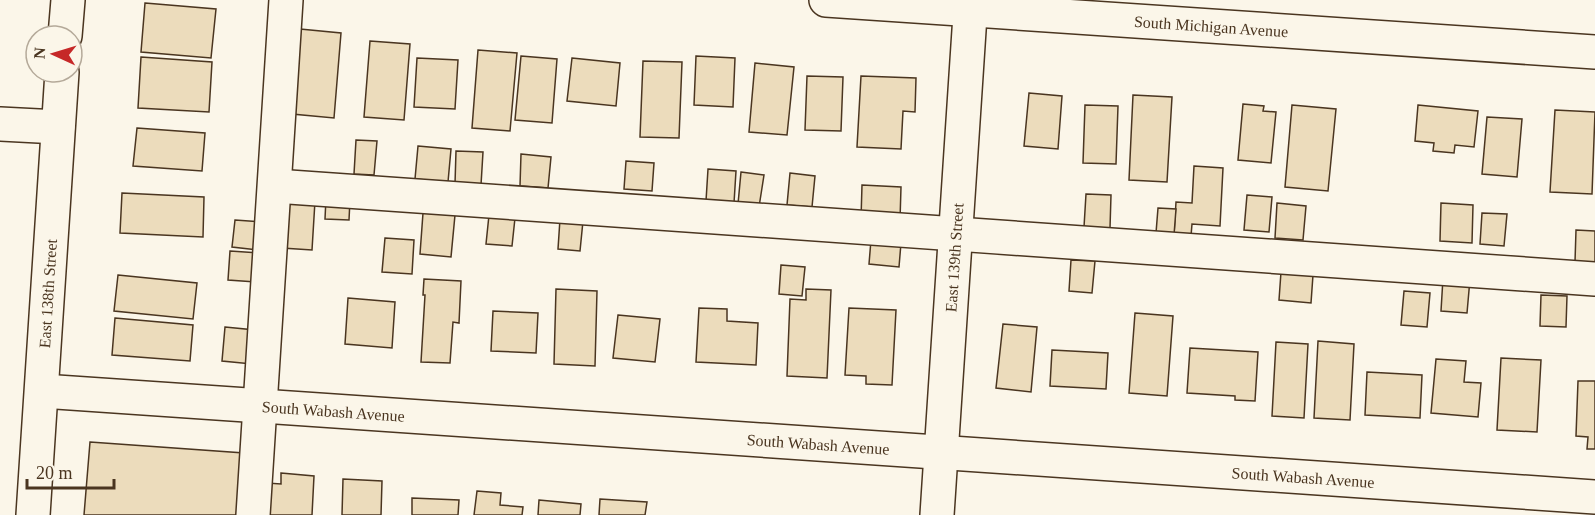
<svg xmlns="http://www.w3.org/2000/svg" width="1595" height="515" font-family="'Times New Roman',serif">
<rect width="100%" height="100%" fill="#fbf6e9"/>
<g fill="#ecdcbc" stroke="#4a3520" stroke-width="1.5">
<polygon points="145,3 216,9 211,58 141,52"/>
<polygon points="300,29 341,33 334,118 292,114"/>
<polygon points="370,41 410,44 404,120 364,117"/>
<polygon points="478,50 517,53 510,131 472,128"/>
<polygon points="521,56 557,59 552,123 515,120"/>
<polygon points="696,56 735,58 733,107 694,105"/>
<polygon points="141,57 212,62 209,112 138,108"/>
<polygon points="417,58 458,60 455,109 414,107"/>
<polygon points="572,58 620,63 616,106 567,101"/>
<polygon points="643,61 682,62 679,138 640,137"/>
<polygon points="755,63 794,67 787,135 749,132"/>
<polygon points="807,76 843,77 841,131 805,130"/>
<polygon points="861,76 916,78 915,112 903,111 901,149 857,147"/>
<polygon points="1029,93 1062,96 1058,149 1024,146"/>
<polygon points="1133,95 1172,97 1167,182 1129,180"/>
<polygon points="1243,104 1264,106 1263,111 1276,112 1271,163 1238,160"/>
<polygon points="1085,105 1118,106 1116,164 1083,163"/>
<polygon points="1292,105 1336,109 1328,191 1285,187"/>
<polygon points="1418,105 1478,111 1474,147 1455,145 1454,153 1433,151 1434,143 1415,141"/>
<polygon points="1555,110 1595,112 1592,194 1550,192"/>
<polygon points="1487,117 1522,119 1517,177 1482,174"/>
<polygon points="137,128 205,133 202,171 133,166"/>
<polygon points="356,140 377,141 374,175 354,174"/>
<polygon points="418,146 451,149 448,182 415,179"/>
<polygon points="456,151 483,152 481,185 455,184"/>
<polygon points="521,154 551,157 548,188 520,186"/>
<polygon points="626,161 654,163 652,191 624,189"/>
<polygon points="1194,166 1223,168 1220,226 1192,224 1191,236 1174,235 1176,202 1192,203"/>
<polygon points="708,169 736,171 734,203 706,201"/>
<polygon points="741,172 764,175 759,207 738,204"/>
<polygon points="790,173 815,176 812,207 787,205"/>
<polygon points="862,185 901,187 900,220 861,219"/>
<polygon points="122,193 204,197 203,237 120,233"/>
<polygon points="1086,194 1111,195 1110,228 1084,227"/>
<polygon points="1247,195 1272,197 1269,232 1244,230"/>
<polygon points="326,198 350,200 349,220 325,219"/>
<polygon points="285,199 315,201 312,250 282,248"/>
<polygon points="1277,203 1306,206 1303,240 1275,238"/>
<polygon points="1441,203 1473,205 1472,243 1440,241"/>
<polygon points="1158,208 1176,209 1174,235 1156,233"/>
<polygon points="423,213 455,215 451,257 420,254"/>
<polygon points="1482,213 1507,214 1504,246 1480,244"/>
<polygon points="489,215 515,218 512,246 486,244"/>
<polygon points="560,219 583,221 580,251 558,249"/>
<polygon points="235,220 261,222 258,250 232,247"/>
<polygon points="1576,230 1595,231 1595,263 1575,262"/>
<polygon points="385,238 414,240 412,274 382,272"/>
<polygon points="871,240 901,243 899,267 869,264"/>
<polygon points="230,251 258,253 256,282 228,280"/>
<polygon points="1071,260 1095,261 1092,293 1069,291"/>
<polygon points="781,265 805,267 802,296 779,294"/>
<polygon points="1281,272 1313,275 1311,303 1279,300"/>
<polygon points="118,275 197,283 193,319 114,311"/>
<polygon points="1443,278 1470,279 1467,313 1441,311"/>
<polygon points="424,279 461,281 459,323 453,322 450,363 421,362 425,295 423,295"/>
<polygon points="556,289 597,291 595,366 554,364"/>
<polygon points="806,289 831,290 827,378 787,376 790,299 806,300"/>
<polygon points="1404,291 1430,293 1427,327 1401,325"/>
<polygon points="1541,295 1567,296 1566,327 1540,326"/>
<polygon points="348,298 395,302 392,348 345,344"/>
<polygon points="699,308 727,309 727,321 758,323 756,365 696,362"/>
<polygon points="849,308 896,310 892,385 866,384 866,376 845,375"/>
<polygon points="493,311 538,313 536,353 491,351"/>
<polygon points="1135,313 1173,316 1167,396 1129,393"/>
<polygon points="618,315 660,319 655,362 613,358"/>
<polygon points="115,318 193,325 190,361 112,355"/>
<polygon points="1003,324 1037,327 1031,392 996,388"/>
<polygon points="225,327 255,330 252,364 222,361"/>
<polygon points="1318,341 1354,344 1350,420 1314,418"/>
<polygon points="1276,342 1308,344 1304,418 1272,416"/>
<polygon points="1190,348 1258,352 1255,401 1235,400 1235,396 1187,393"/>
<polygon points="1052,350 1108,353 1106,389 1050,386"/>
<polygon points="1501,358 1541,360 1537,432 1497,430"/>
<polygon points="1436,359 1466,361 1464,382 1481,383 1478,417 1431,413"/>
<polygon points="1367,372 1422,375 1420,418 1365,415"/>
<polygon points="1578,381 1595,381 1595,449 1587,449 1588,437 1576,436"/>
<polygon points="90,442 244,453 239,515 84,515"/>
<polygon points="281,473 314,476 312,515 265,515 267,483 281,484"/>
<polygon points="343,479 382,481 381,515 342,515"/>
<polygon points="477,491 501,493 500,505 523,507 522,515 474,515"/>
<polygon points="412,498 459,500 458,515 412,515"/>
<polygon points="600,499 647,502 645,515 599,515"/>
<polygon points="539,500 581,504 580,515 538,515"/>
</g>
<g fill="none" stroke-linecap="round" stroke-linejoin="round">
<g stroke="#4a3520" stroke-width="36">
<g id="minor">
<path id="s1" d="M826,0L1595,52"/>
<polyline points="65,36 68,0"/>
<polyline points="0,124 58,127"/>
<polyline points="275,186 1595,279"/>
<path id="s2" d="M42,391L1595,497"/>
<path id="s3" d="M33,515L62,72"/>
<polyline points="253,515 286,0"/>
<path id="s4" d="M937,515L971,0"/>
</g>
</g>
<use href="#minor" stroke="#fbf6e9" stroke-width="33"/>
</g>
<g text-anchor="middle" stroke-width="4.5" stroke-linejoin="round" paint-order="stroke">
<g font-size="16" fill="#4a3520" stroke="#fbf6e9">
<text dy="6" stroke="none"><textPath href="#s1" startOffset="386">South Michigan Avenue</textPath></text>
<text dy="6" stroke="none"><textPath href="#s4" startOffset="258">East 139th Street</textPath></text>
<text dy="6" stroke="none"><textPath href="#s3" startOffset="222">East 138th Street</textPath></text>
<text dy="6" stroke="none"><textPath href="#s2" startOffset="292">South Wabash Avenue</textPath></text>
<text dy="6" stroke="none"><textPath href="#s2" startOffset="778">South Wabash Avenue</textPath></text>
<text dy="6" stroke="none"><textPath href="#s2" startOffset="1264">South Wabash Avenue</textPath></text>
</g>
</g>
<g transform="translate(54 54) rotate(274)"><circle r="28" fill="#fbf6e9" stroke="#b4a999" stroke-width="1.5"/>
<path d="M0-4.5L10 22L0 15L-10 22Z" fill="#c62828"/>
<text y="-9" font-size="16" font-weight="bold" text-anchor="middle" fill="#4a3520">N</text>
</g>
<path d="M27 479v9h87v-9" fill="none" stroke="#4a3520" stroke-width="3"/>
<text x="36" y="479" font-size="18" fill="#4a3520" stroke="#fbf6e9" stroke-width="4.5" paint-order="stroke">20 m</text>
</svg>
